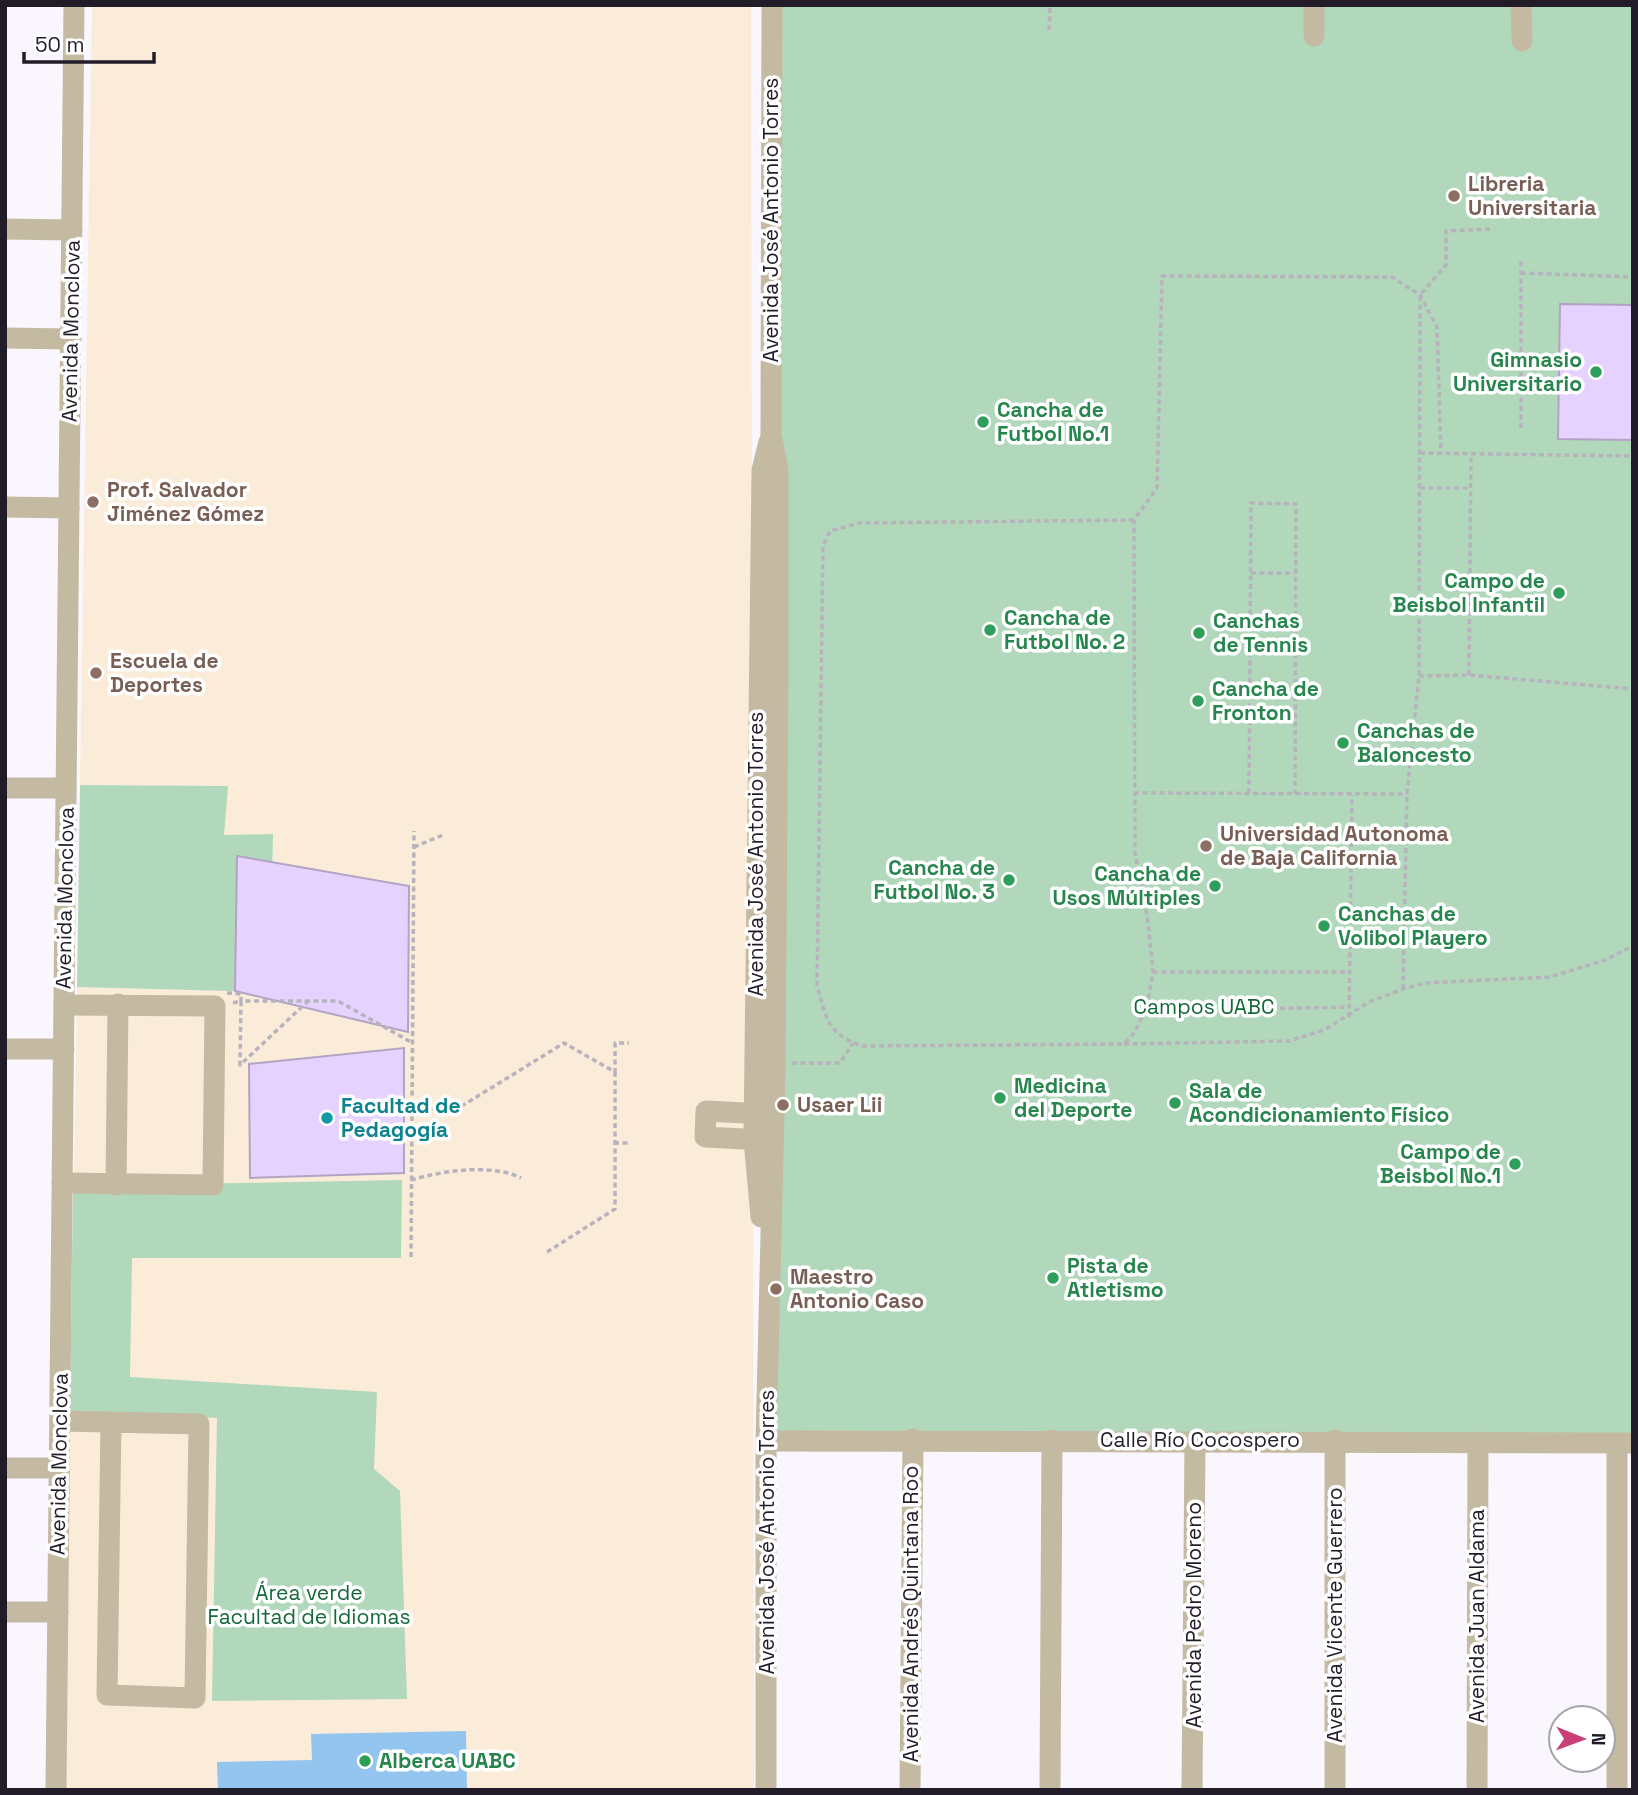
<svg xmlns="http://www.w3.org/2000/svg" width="1638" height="1795" font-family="'Space Grotesk',sans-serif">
<rect width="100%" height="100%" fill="#f9f6fd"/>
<polygon fill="#faecd8" points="92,5 751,5 754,1790 64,1790 77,987 270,992 273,835 224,835 227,786 80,785"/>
<g fill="#b1d8bb">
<polygon points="782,5 1633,7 1633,1434 768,1439 779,750"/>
<polygon points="80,785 228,786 224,835 273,834 270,992 77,987"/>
<polygon points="402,1180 401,1258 132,1258 130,1377 377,1392 374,1469 400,1491 407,1699 212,1701 217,1418 70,1413 73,1186"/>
</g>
<polygon fill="#93c5ef" points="466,1731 467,1790 218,1790 217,1762 312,1760 311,1734"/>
<g fill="#e6d2fe" stroke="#b2a3c3" stroke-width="2">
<polygon points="1560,304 1633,305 1633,440 1558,439"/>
<polygon points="237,856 409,886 408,1032 235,991"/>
<polygon points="404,1048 404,1173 250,1178 249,1064"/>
</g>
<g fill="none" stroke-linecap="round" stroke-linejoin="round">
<g stroke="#b7b3bc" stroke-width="3.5" stroke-dasharray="5 3.5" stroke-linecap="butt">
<polyline points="1049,30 1050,5"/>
<polyline points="1521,273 1633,277"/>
<polyline points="1521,428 1521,260"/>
<polyline points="1420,453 1633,456"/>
<polyline points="1420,488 1471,488"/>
<path d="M1134,520L859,523L830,531L823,546L817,985C826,1019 828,1035 863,1046L1124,1044L1134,1033L1147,1007L1153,972L1148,921L1135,853L1134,520L1157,488L1162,276L1392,277L1420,295L1437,327L1441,453"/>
<polyline points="1251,573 1295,573"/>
<polyline points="1469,675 1471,454"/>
<polyline points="1419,676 1469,675 1633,689"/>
<polyline points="1250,690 1295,690"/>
<polyline points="1134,793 1407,794"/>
<polyline points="1249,793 1251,503 1296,504 1295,794"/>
<polyline points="414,847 443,835"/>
<polyline points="1153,972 1349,972"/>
<polyline points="1403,989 1407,794 1419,676 1420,295 1446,265 1446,231 1494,229"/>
<polyline points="227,993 241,994 241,1001 338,1001 411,1042"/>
<polyline points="233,1003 241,1001 240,1065 307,1002"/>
<polyline points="1144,1011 1349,1007"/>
<polyline points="1349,1017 1352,795"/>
<polyline points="1124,1044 1289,1041 1324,1030 1369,1002 1403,989 1425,983 1549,977 1603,961 1633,946"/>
<polyline points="792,1063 840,1063 853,1043"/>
<polyline points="411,1109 457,1109 564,1043 615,1072 615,1043 629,1043"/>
<polyline points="614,1143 629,1143"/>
<path d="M411,1180C442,1171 491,1163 521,1178"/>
<polyline points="547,1252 615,1209 615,1072"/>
<polyline points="411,1257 414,831"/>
</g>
<g stroke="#c4baa1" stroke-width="21">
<polyline points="1314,5 1314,36"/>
<polyline points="1521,5 1522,41"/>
<polyline points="5,229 72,230"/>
<polyline points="5,338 71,339"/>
<polyline points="5,507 69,508"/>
<polyline points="5,788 66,788"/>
<polyline points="5,1049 64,1049"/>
<polyline points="765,1114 706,1111 705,1137 765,1140"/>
<polyline points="62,1183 213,1185 215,1006 64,1005"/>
<polyline points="116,1185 118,1004"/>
<polyline points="761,1217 754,1140 762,470 769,442"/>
<polyline points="60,1421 199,1424 195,1698 107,1695 111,1422"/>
<polyline points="766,1441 1633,1443"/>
<polyline points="5,1468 59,1468"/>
<polyline points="5,1612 58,1612"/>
<polyline points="56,1790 74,5"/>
<polyline points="766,1790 766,1441 775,1072 778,675 778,470 771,434 772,5"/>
<polyline points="910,1790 913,1439"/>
<polyline points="1050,1790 1052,1440"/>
<polyline points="1192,1790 1195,1441"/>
<polyline points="1335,1790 1335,1440"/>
<polyline points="1477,1790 1478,1442"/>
<polyline points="1617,1790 1617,1443"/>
</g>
</g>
<g fill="#8d6e63" stroke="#fff" stroke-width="2.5">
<circle cx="1454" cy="196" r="7"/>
<circle cx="93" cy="502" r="7"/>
<circle cx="96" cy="673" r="7"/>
<circle cx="1206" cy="846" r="7"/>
<circle cx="783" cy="1105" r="7"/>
<circle cx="776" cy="1289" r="7"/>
</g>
<g fill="#2e9e5b" stroke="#fff" stroke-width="2.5">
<circle cx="1596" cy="372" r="7"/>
<circle cx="983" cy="422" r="7"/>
<circle cx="1559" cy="593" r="7"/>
<circle cx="990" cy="630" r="7"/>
<circle cx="1199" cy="633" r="7"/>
<circle cx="1198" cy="701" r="7"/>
<circle cx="1343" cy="743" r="7"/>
<circle cx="1009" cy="880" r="7"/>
<circle cx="1215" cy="886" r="7"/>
<circle cx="1324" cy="926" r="7"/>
<circle cx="1000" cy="1098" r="7"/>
<circle cx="1175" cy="1103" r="7"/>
<circle cx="1515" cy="1164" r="7"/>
<circle cx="1053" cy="1278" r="7"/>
<circle cx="365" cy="1761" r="7"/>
</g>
<circle fill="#0f9aa8" stroke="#fff" stroke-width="2.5" cx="327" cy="1118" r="7"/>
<g text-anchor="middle" stroke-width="7" stroke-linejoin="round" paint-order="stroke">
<g font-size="21" font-weight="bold" fill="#785e54" stroke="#fff" text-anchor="start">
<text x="1468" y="191">Libreria<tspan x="1468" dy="24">Universitaria</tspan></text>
<text x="107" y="497">Prof. Salvador<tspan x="107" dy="24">Jiménez Gómez</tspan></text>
<text x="110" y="668">Escuela de<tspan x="110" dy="24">Deportes</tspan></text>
<text x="1220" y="841">Universidad Autonoma<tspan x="1220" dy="24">de Baja California</tspan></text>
<text x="797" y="1112">Usaer Lii</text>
<text x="790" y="1284">Maestro<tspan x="790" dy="24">Antonio Caso</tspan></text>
</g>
<g font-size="21" fill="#221c28" stroke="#fff">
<text transform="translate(771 220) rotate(-90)" y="7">Avenida José Antonio Torres</text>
<text transform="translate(71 331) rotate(-89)" y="7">Avenida Monclova</text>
<text transform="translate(756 854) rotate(-90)" y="7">Avenida José Antonio Torres</text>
<text transform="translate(65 898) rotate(-89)" y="7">Avenida Monclova</text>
<text x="1200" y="1447">Calle Río Cocospero</text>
<text transform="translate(59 1464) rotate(-89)" y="7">Avenida Monclova</text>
<text transform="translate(767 1532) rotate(-90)" y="7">Avenida José Antonio Torres</text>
<text transform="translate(911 1614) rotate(-90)" y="7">Avenida Andrés Quintana Roo</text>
<text transform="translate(1194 1615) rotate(-90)" y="7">Avenida Pedro Moreno</text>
<text transform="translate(1335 1615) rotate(-90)" y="7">Avenida Vicente Guerrero</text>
<text transform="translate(1477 1616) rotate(-90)" y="7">Avenida Juan Aldama</text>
</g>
<g font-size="21" font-weight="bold" fill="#27864d" stroke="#fff" text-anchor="start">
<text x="1582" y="367" text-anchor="end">Gimnasio<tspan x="1582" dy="24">Universitario</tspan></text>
<text x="997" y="417">Cancha de<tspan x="997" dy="24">Futbol No.1</tspan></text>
<text x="1545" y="588" text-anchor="end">Campo de<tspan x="1545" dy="24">Beisbol Infantil</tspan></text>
<text x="1004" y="625">Cancha de<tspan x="1004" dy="24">Futbol No. 2</tspan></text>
<text x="1213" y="628">Canchas<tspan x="1213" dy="24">de Tennis</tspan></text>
<text x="1212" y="696">Cancha de<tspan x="1212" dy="24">Fronton</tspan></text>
<text x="1357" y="738">Canchas de<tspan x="1357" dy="24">Baloncesto</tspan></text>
<text x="995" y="875" text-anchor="end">Cancha de<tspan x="995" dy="24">Futbol No. 3</tspan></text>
<text x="1201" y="881" text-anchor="end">Cancha de<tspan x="1201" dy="24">Usos Múltiples</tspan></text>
<text x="1338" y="921">Canchas de<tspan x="1338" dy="24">Volibol Playero</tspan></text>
<text x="1014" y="1093">Medicina<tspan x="1014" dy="24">del Deporte</tspan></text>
<text x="1189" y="1098">Sala de<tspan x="1189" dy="24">Acondicionamiento Físico</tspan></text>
<text x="1501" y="1159" text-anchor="end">Campo de<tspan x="1501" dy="24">Beisbol No.1</tspan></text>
<text x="1067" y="1273">Pista de<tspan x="1067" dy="24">Atletismo</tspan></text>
<text x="379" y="1768">Alberca UABC</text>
</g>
<g font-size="21" fill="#146838" stroke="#fff">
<text x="1204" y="1014">Campos UABC</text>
<text x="309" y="1600">Área verde<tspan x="309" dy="24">Facultad de Idiomas</tspan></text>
</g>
<g font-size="21" font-weight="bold" fill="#0d838f" stroke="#fff" text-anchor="start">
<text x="341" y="1113">Facultad de<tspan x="341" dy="24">Pedagogía</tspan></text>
</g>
</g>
<rect width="1638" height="1795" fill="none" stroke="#221c28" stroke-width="14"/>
<g transform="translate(1582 1739) rotate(91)"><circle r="33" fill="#ffffff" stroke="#a7a4a9" stroke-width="2"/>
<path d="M0-5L12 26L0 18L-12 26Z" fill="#c93f75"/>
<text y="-10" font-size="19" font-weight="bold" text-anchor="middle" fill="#221c28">N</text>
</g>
<path d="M24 52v10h130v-10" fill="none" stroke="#221c28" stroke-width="3.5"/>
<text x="35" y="52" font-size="21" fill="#221c28" stroke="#ffffff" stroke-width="5" paint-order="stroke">50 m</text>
</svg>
